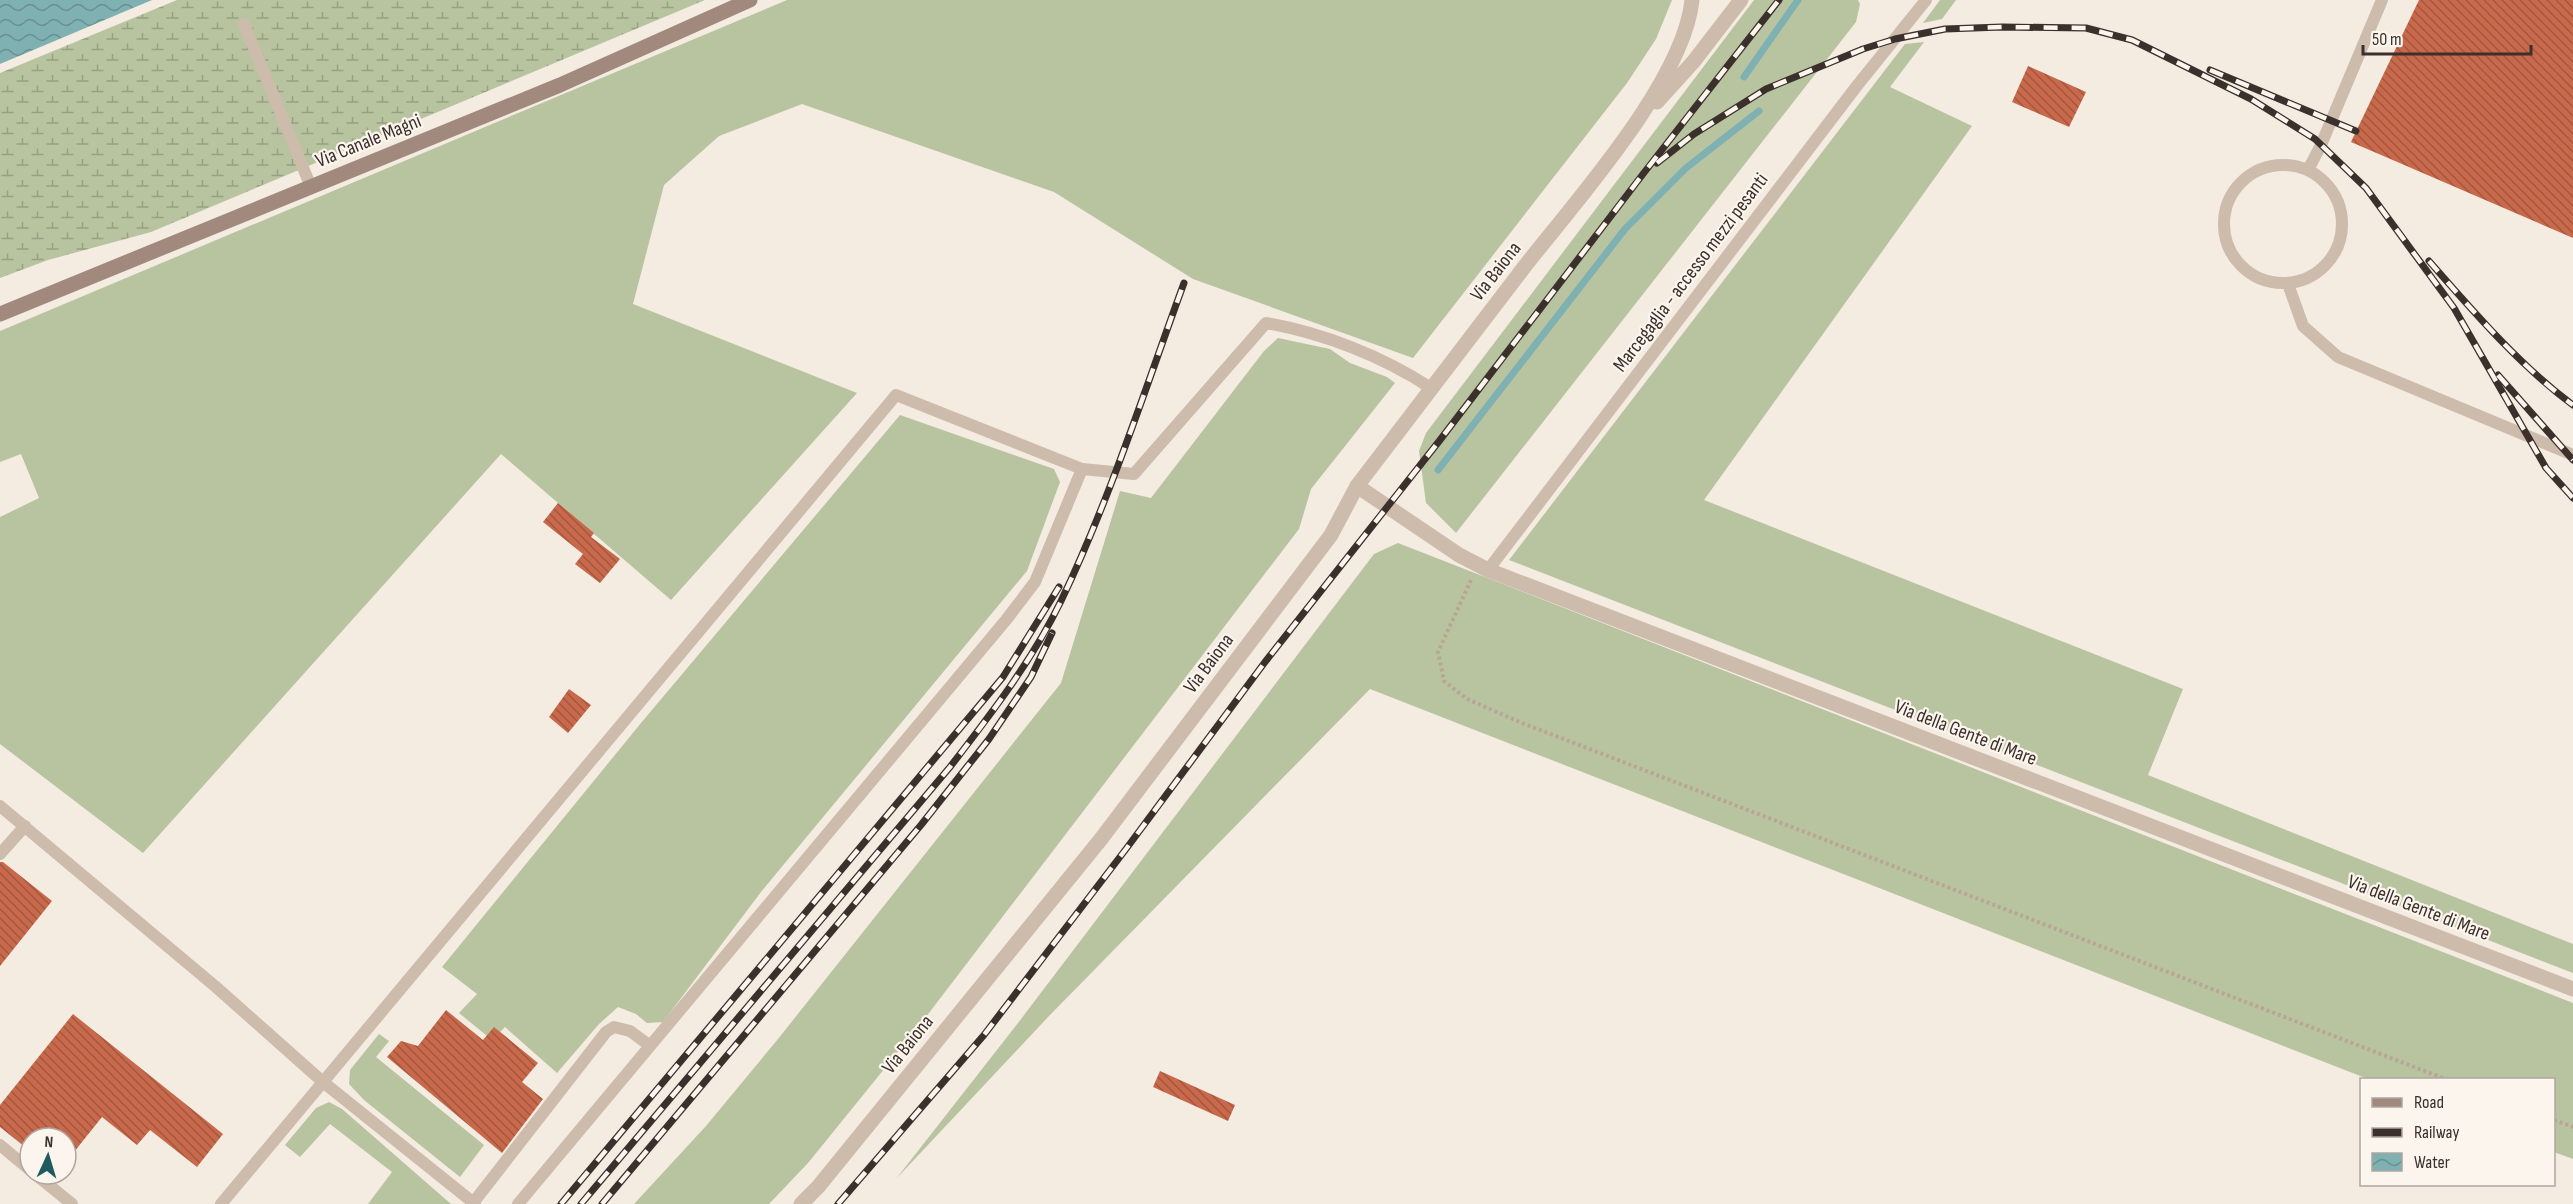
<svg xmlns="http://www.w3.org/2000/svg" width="2573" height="1204" font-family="'Sofia Sans Condensed',sans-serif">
<defs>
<pattern id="wetland-marsh" width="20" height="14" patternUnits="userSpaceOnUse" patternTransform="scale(1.5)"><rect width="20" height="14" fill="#b8c4a0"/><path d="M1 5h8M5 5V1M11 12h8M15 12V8" fill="none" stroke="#97a083"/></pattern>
<pattern id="water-waves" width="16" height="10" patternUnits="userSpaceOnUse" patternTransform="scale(1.5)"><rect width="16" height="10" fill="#7fb0b2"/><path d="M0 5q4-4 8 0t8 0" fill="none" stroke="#699091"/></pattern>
<pattern id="building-back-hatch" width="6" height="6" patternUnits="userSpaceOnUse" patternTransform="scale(1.5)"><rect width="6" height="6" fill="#c8694b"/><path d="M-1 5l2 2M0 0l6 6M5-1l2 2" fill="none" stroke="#a4573f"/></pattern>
</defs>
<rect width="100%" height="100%" fill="#f4ebe1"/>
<g fill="#b8c4a0">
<polygon points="787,0 1672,0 1656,39 1627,83 1413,358 1193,279 1054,192 802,104 719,136 664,185 633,304 857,393 671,600 501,454 143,853 0,744 0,517 39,498 21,454 0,462 0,331"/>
<polygon points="1754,0 1858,0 1860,4 1856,22 1456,533 1426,503 1419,451 1426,433"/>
<polygon points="1940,0 1956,0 1942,19 1923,23"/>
<polygon points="1924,42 1890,87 1972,126 1704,500 2183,689 2148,775 2573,944 2573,973 1509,560 1905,44"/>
<polygon points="1278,338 1330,349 1350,363 1387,377 1395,383 1311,489 1299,529 919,1026 808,1163 769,1204 634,1204 706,1126 778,1039 1061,683 1120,491 1151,498 1264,351"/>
<polygon points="900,415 1054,469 1060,482 1027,571 761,892 663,1022 647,1023 636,1014 618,1007 599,1024 557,1073 505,1027 492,1040 459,1013 477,994 442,967 641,723"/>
<polygon points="1398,543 2573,1003 2573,1159 2554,1152 2554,1080 2368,1079 1370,689 1049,1016 896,1179 1018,1023 1374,554"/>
<polygon points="379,1034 389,1041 376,1057 484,1145 460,1177 364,1100 349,1084 350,1070"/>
<polygon points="329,1102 342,1109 451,1204 368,1204 392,1172 330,1124 300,1157 285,1145 316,1108"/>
</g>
<polygon fill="url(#wetland-marsh)" points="177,0 705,0 151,232 48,260 0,278 0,73"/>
<polygon fill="url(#water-waves)" points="0,0 152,0 0,64"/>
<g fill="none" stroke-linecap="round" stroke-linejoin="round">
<g stroke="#7fb0b2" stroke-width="7">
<polyline points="1744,77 1798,0"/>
<polyline points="1438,470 1625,229 1686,168 1759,111"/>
</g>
</g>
<g fill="url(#building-back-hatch)">
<polygon points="2419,0 2573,0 2573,238 2351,142"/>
<polygon points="2028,66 2086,92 2069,127 2012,102"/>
<polygon points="558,503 594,533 591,537 620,559 600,583 575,564 583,554 543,522"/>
<polygon points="569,689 591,705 568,733 549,717"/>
<polygon points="0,862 3,862 52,901 0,966"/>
<polygon points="446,1010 483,1040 494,1027 538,1063 522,1082 543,1099 502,1153 387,1057 401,1041 418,1046"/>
<polygon points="73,1014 223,1134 197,1167 150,1130 137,1145 102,1117 66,1162 66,1138 30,1138 30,1151 0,1127 0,1105"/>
<polygon points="1160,1071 1235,1105 1228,1121 1153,1087"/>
</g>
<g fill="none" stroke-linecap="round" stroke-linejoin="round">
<g stroke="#b9a596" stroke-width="4" stroke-dasharray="3 3" stroke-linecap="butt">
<polyline points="1471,580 1438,652 1444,681 1467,699 1522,723 2448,1080"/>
<polyline points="2554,1120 2573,1127"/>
</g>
<g stroke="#cdbbac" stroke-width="12">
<polyline points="244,24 311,187"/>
<circle cx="2283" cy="224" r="59"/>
<polyline points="2308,170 2321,145 2382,0"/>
<polyline points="2288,284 2303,326 2338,357 2573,455"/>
<polyline points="1488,570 1856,87 1926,0"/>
<polyline points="0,806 216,987 323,1082 221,1204"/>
<polyline points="0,854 25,826"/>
<polyline points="0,1145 30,1170"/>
<polyline points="35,1174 72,1204"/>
<polyline points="473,1203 606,1032 614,1027 630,1031 649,1045"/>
<polyline points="475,1204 323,1082 896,395 1082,469"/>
<path d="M518,1204L1006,620L1035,582L1082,469L1134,474L1266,323C1323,333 1382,356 1431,388"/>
</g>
<g stroke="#cdbbac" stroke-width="15">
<polyline points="1657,102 1694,61 1741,0"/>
<polyline points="1357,486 1459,555 1488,570 2573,989"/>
<path d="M801,1204L818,1187L1101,839L1331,535L1357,486C1413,413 1469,339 1525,266C1576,201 1684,81 1692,0"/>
</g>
<polyline stroke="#a18a7d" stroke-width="15" points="0,314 560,85 750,0"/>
<g stroke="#3b302b" stroke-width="7">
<g id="rail">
<polyline points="2210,70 2356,131"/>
<polyline points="1657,163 1694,134 1766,89 1863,49 1895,39 1945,29 2002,27 2086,28 2132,40 2251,99 2315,139 2366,188 2454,308 2546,468 2573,498"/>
<path d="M2429,261C2473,311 2519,365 2573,405"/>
<polyline points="2498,375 2573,460"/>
<polyline points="561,1204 1003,677 1059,587"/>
<path d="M581,1204L950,767C991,714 1032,661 1061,601C1110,499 1145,389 1184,283"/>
<polyline points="602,1204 921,825 989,739 1031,677 1052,633"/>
<polyline points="838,1204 984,1035 1126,849 1265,662 1440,440 1643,174 1779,0"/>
</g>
</g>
<use href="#rail" stroke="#fbf5ee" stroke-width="4.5" stroke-dasharray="14" stroke-linecap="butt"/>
</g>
<g text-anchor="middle" stroke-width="4.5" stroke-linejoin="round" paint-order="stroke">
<g font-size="20" fill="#3b302b" stroke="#fbf5ee">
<text transform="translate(368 140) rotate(-22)" y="7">Via Canale Magni</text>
<text transform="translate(1495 271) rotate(-52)" y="7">Via Baiona</text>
<text transform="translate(1690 272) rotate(-53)" y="7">Marcegaglia - accesso mezzi pesanti</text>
<text transform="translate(1208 663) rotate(-53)" y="7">Via Baiona</text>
<text transform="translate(1966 732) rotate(21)" y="7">Via della Gente di Mare</text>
<text transform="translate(2419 907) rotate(21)" y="7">Via della Gente di Mare</text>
<text transform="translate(907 1044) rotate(-51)" y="7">Via Baiona</text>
</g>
</g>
<rect x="2360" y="1078" width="195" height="108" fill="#fbf5ee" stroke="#aea6a0" stroke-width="1.5"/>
<rect x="2372" y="1098" width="30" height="9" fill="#a18a7d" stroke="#aea6a0" stroke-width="1.5"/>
<text x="2414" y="1108" font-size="18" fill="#3b302b">Road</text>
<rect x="2372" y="1128" width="30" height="9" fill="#3b302b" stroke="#aea6a0" stroke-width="1.5"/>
<text x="2414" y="1138" font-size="18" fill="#3b302b">Railway</text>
<rect x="2372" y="1153" width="30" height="18" fill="url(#water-waves)" stroke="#aea6a0" stroke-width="1.5"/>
<text x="2414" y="1168" font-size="18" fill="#3b302b">Water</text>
<g transform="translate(48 1156) rotate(4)"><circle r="28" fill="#fbf5ee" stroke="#aea6a0" stroke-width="1.5"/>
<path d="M0-4.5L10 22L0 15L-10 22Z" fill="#1f5a5e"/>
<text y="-9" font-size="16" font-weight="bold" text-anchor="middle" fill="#3b302b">N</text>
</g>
<path d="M2363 45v9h168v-9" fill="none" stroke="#3b302b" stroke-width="3"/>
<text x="2372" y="45" font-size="18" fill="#3b302b" stroke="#fbf5ee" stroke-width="4.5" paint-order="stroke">50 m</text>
</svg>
